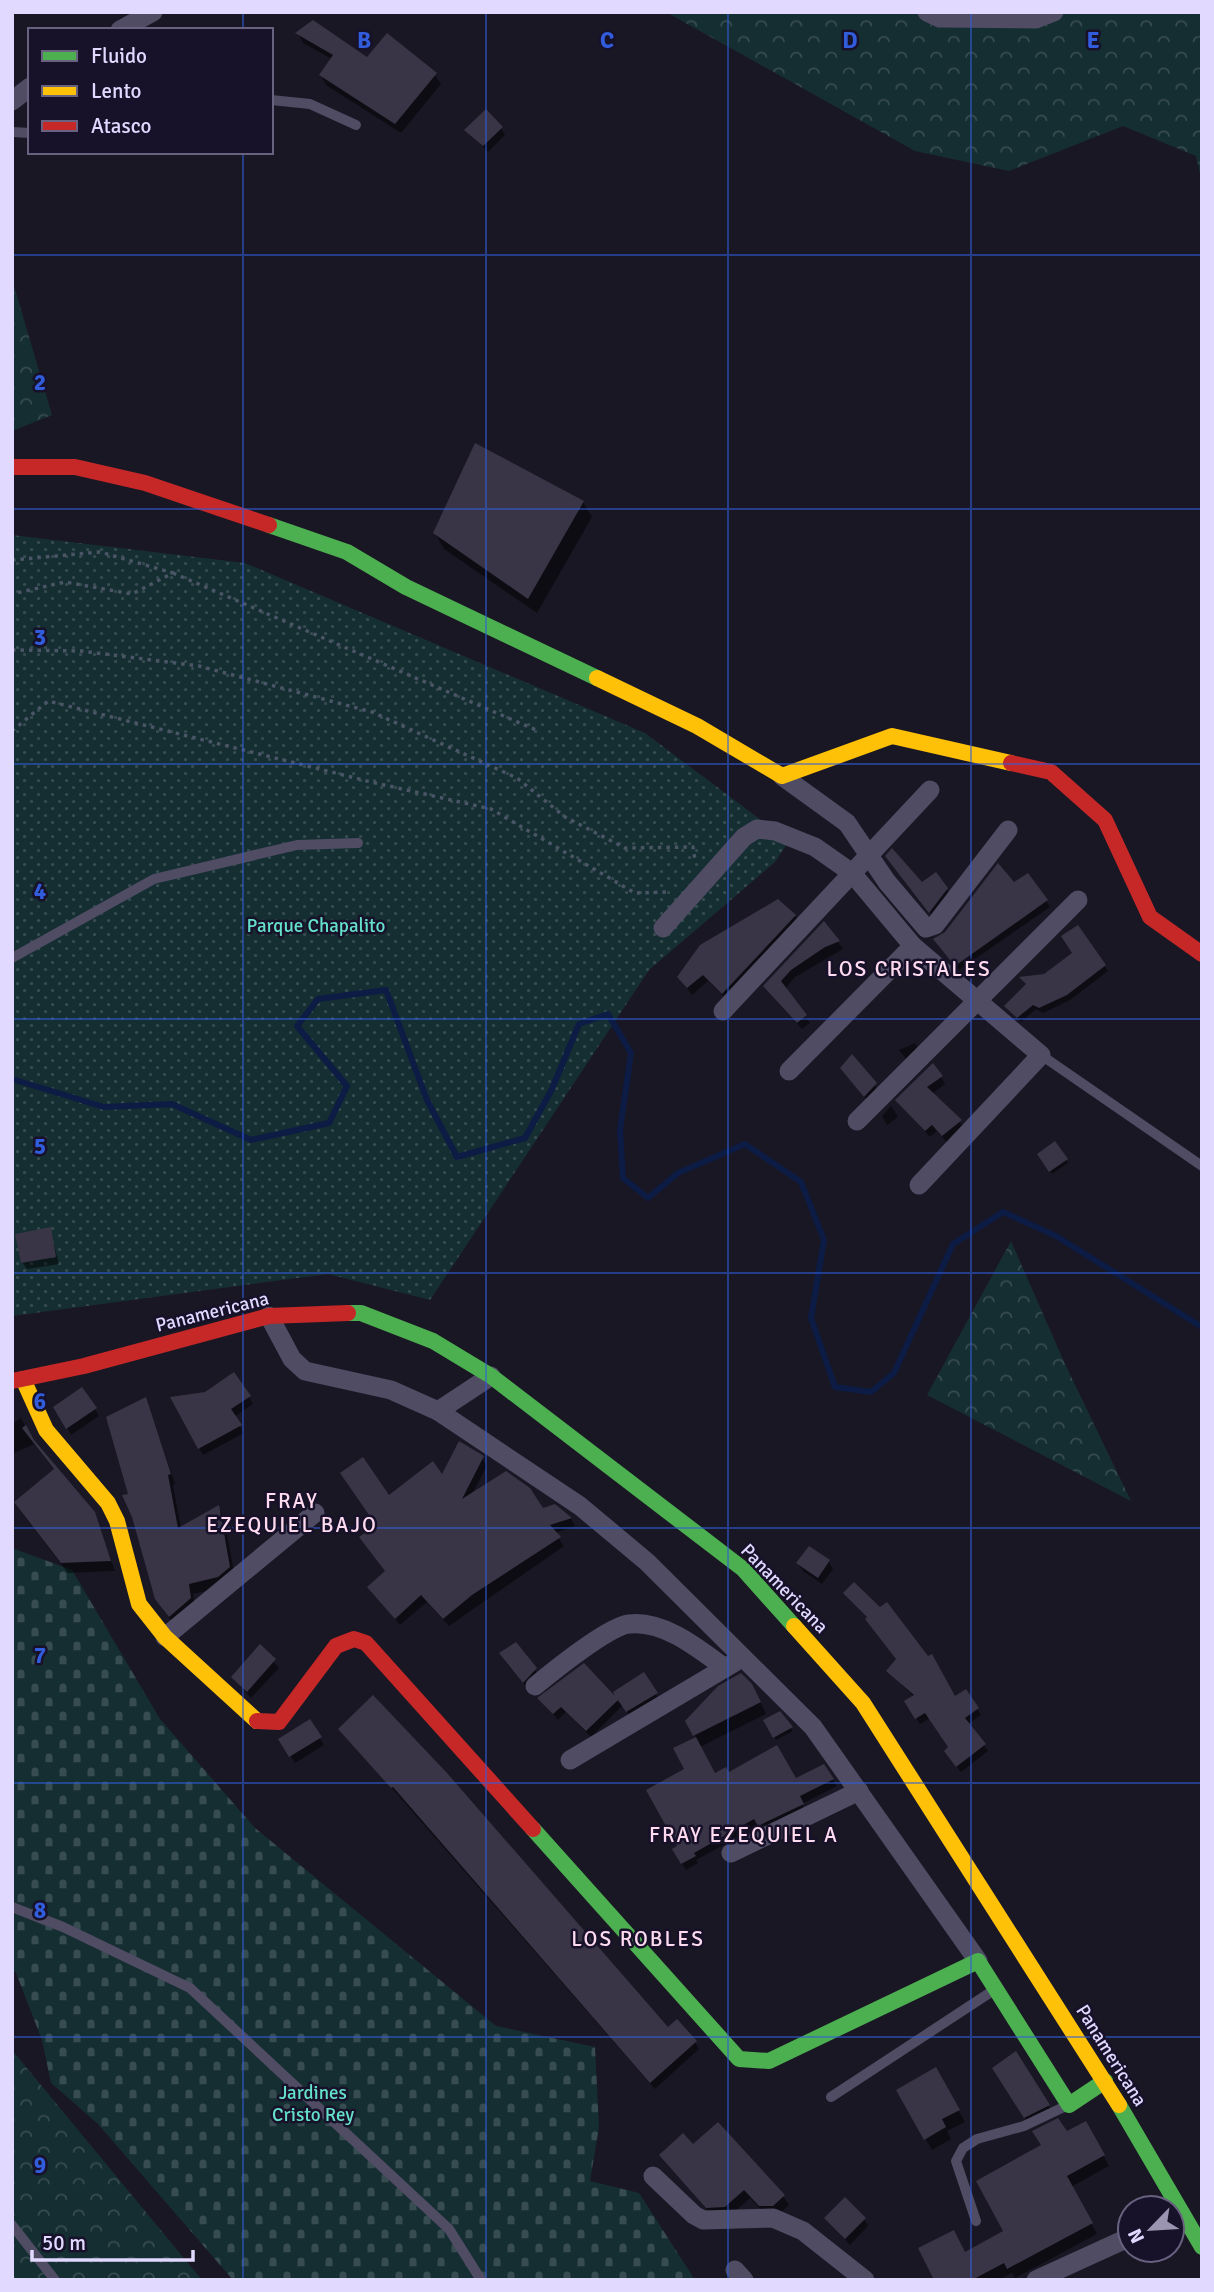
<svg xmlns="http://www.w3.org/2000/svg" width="1214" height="2292" font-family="Signika,sans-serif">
<defs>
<pattern id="forest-crowns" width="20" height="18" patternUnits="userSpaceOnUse" patternTransform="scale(1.75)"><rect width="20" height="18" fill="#152e32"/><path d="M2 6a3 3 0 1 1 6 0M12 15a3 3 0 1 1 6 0" fill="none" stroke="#374c51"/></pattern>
<pattern id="cemetery-stones" width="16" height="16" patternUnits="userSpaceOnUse" patternTransform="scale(1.75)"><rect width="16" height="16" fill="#152e32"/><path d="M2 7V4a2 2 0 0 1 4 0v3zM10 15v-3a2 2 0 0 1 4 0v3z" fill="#374c51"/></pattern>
<pattern id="park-dots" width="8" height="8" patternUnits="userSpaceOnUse" patternTransform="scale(1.75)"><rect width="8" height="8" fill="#152e32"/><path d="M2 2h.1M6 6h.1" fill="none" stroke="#374c51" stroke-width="1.8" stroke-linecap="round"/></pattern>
</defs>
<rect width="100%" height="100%" fill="#1a1724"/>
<g fill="url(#forest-crowns)">
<polygon points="666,12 1202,12 1202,182 1196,156 1123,126 1009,171 915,151"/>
<polygon points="12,279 52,415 12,431"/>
<polygon points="1011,1241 1065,1364 1131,1501 927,1395"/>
<polygon points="12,2050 202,2280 12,2280"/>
</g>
<polygon fill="url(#cemetery-stones)" points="12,1548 72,1570 160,1719 255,1828 496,2026 595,2047 599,2127 590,2181 639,2193 695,2280 233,2280 98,2124 51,2083 42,2040 16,1973 12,1969"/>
<polygon fill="url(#park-dots)" points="12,535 245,563 645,733 789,841 775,862 649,970 430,1300 328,1274 12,1316"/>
<g fill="#0007">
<polygon points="298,33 368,59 435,75 441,84 401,133 326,85 321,75 332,59 303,43"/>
<polygon points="501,128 505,135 488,152 467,130"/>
<polygon points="583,502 592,517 537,613 444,549 435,533"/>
<polygon points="890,862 922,885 946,889 949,894 933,916"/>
<polygon points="1014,885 1046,901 1050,907 959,970 939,945"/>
<polygon points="795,916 799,923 727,1000 708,981 692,995 684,984"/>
<polygon points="824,924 843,949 795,977 785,989 810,1023 802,1029 770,993"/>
<polygon points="1078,927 1108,971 1070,1000 1043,1013 1036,1009 1021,1022 1006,1006 1027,986 1021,977 1045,976 1074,954"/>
<polygon points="915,1043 920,1052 909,1063 899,1050"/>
<polygon points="852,1057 880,1092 869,1103 842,1068"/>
<polygon points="941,1077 945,1084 932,1094 965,1128 947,1142 937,1131 930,1137 897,1101"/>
<polygon points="891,1106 898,1117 887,1125 882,1116"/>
<polygon points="1054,1143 1068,1163 1052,1174 1039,1155"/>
<polygon points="50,1229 59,1264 27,1269 22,1262"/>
<polygon points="249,1397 253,1404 234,1417 244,1433 203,1455 173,1398"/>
<polygon points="146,1399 175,1484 173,1485 181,1528 218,1507 224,1517 235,1578 224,1587 193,1594 196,1609 176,1626 163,1610 131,1495"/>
<polygon points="55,1407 95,1409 99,1416 71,1435"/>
<polygon points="21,1418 35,1444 93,1513 115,1571 68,1573 22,1513 16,1503 55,1471 34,1444 12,1454 12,1424"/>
<polygon points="482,1458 487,1466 472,1494 542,1510 554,1506 570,1516 575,1526 555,1533 564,1546 449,1626 427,1602 400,1625 369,1587 386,1572 378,1526 389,1497"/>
<polygon points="829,1562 833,1569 822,1584 803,1571 798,1563"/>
<polygon points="845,1593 954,1698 965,1691 981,1715 968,1724 988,1751 961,1772 949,1757 950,1748 930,1718 920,1724 906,1702 914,1697 888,1671 897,1660 868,1618"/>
<polygon points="516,1645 540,1677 528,1689 505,1661"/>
<polygon points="260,1647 279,1668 251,1698 233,1677"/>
<polygon points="584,1666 619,1703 643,1674 660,1701 631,1718 623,1705 591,1737 566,1712 558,1720 540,1698"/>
<polygon points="758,1697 766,1714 700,1747 714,1775 795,1780 823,1766 837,1786 802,1804 806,1811 764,1832 760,1825 696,1860 698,1863 686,1870 674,1850 680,1847 686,1770 696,1738 688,1721"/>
<polygon points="779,1713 793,1731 776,1740 765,1721"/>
<polygon points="309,1721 324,1745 295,1763 280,1740"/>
<polygon points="340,1729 668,2029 695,2042 699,2049 655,2089"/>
<polygon points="1015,2054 1053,2113 1029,2124 994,2068"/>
<polygon points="936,2070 965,2122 947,2131 951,2139 932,2150 898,2091"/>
<polygon points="1085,2123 1109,2166 1071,2187 1097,2234 1015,2278 1012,2273 998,2280 936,2280 965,2254 1005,2232 1043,2146"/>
<polygon points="693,2147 783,2196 789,2205 778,2215 766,2215 750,2198 730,2216 713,2217 662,2155"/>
<polygon points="827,2219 864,2219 868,2226 850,2245"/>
</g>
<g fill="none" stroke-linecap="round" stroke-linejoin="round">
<polyline stroke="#0c1c45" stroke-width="6" points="12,1079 104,1107 172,1104 251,1140 329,1123 347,1086 297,1026 318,999 386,990 427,1100 457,1157 525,1138 552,1089 579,1024 608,1014 631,1053 620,1130 623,1178 648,1198 678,1173 745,1144 801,1182 824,1240 811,1318 835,1387 871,1392 894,1373 953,1244 1003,1212 1056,1236 1202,1327"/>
</g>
<g fill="#393546">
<polygon points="313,20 367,57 387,33 437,73 395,124 319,75 333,55 295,33"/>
<polygon points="486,109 503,127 483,146 464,130"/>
<polygon points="475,443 584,501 528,599 433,533"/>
<polygon points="892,848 922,882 936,872 948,888 929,913 885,856"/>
<polygon points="998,863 1014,882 1028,873 1048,900 955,966 933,939 945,932"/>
<polygon points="778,899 796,915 722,994 703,975 687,988 677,977 700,945"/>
<polygon points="824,921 840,941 825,947 791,970 781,981 807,1015 797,1023 763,986"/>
<polygon points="1078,925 1106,965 1067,995 1039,1008 1033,1005 1017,1018 1004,1006 1026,984 1019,977 1044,974 1072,953 1061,936"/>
<polygon points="852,1054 877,1083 864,1097 840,1068"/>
<polygon points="933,1063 943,1076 927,1087 962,1120 942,1136 932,1125 925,1131 895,1100"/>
<polygon points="1055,1141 1068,1159 1049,1172 1037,1154"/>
<polygon points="51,1227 56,1257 21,1263 15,1234"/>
<polygon points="234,1372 251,1396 231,1409 242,1425 198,1449 170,1397 205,1392"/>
<polygon points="82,1387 97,1408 66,1429 53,1407"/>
<polygon points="146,1397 171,1474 168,1475 178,1528 219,1505 230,1567 218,1577 189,1584 191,1598 169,1617 155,1599 132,1517 122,1495 128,1494 106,1417"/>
<polygon points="26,1425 34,1440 95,1512 111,1561 61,1563 14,1502 54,1469 22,1428"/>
<polygon points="459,1441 484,1456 462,1499 506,1471 530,1488 543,1508 555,1504 572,1518 550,1525 561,1537 472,1595 443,1619 421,1595 395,1619 367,1587 385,1571 359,1537 376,1525 340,1473 363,1457 389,1495 433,1461 442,1474"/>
<polygon points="809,1546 830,1560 818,1578 796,1563"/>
<polygon points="854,1582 880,1607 887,1602 928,1656 932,1654 955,1696 966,1689 979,1708 965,1718 986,1744 956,1767 944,1751 948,1747 925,1713 915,1719 904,1701 914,1695 886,1671 896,1659 865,1619 867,1617 843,1593"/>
<polygon points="516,1642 537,1668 523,1683 499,1653"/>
<polygon points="260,1644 276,1659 247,1692 231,1677"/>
<polygon points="584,1663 615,1696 613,1692 644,1672 658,1693 626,1712 618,1700 586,1731 561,1707 553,1714 537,1698"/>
<polygon points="741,1673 752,1684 761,1702 693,1736 685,1721 718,1686"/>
<polygon points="373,1695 447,1773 668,2027 677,2019 697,2041 650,2083 393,1787 391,1788 338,1729"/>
<polygon points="780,1711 793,1727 773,1738 763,1720"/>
<polygon points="310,1719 322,1737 289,1757 278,1739"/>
<polygon points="696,1737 715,1773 726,1767 729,1772 777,1745 796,1778 824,1764 834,1779 800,1796 804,1804 758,1826 754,1819 694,1853 696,1856 681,1864 672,1849 677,1846 646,1790 684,1769 673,1748"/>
<polygon points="1016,2051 1050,2105 1024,2118 992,2068"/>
<polygon points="936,2067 960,2110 942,2119 946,2127 924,2140 896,2090"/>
<polygon points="1058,2118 1067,2131 1086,2121 1105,2155 1067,2176 1093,2223 1007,2269 1004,2263 972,2280 934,2280 918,2248 954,2230 965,2252 1003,2231 976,2181 1041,2145 1032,2131"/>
<polygon points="718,2122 785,2195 773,2206 759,2206 744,2190 725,2207 706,2208 659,2155 683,2133 693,2144"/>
<polygon points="845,2197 866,2218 845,2239 824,2218"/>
</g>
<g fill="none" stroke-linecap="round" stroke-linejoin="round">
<g stroke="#4a5565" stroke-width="3.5" stroke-dasharray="3.5 5" stroke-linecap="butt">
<polyline points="12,560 100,552 173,573 132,594 65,582 12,594"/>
<polyline points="173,573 536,730"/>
<polyline points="12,650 81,651 199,666 372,712 517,778 565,817 625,848 693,847 695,860"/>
<polyline points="12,731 48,701 371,782 491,809 635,893 667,892"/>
</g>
<g stroke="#4f4c64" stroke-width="10">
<polyline points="271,100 310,104 356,125"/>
<polyline points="12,132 30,133"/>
<polyline points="12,958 154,879 297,845 358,843"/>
<polyline points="1041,1055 1202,1166"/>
<polyline points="12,1907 63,1927 190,1988 449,2229 481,2280"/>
<polyline points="831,2097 994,1990"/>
<polyline points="976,2221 956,2161 963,2148 977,2139 1024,2126 1068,2105"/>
<polyline points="12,2225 55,2280"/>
</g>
<g stroke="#4f4c64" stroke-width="19">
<polyline points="927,12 940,18 1036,19 1054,12"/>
<polyline points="120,30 153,12"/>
<polyline points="12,101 30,87"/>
<polyline points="782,776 847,823 887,882 926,928 935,925 1008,830"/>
<polyline points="663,928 744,837 757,829 775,831 815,847 852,873 913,946 1041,1055 919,1185"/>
<polyline points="723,1011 930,790"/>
<polyline points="789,1071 913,946"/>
<polyline points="857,1121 1078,900"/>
<polyline points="269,1316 292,1359 305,1371 391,1390 438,1411 580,1506 647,1562 813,1727 978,1961"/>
<polyline points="438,1411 491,1376"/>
<polyline points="165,1637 315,1513"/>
<path d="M535,1686C552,1672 609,1626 629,1624C664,1620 699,1649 725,1668"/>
<polyline points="570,1760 735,1662"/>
<polyline points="731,1853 859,1791"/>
<polyline points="653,2176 694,2215 703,2220 773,2218 803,2231 865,2280"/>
<polyline points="735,2270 744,2280"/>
<polyline points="1036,2280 1130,2237"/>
</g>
<g stroke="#4caf50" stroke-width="16">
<polyline points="269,525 347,552 406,587 597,678"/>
<polyline points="348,1313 361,1313 433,1341 491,1376 743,1569 794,1626"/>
<polyline points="533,1829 739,2059 769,2061 978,1961 1069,2105 1105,2081"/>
<polyline points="1119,2105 1202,2247"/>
</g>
<g stroke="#ffc107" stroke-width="16">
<polyline points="597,678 697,726 782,776 892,736 1011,763"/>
<polyline points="23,1379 46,1430 108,1503 117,1521 139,1604 165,1637 257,1721"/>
<polyline points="794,1626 863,1703 1119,2105"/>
</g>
<g stroke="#c62828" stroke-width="16">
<polyline points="12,467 75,467 145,483 269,525"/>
<polyline points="1011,763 1051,772 1105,820 1150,917 1202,954"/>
<polyline points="12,1381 84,1366 269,1316 348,1313"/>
<polyline points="257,1721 279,1722 336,1646 354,1639 366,1643 533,1829"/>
</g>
</g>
<path fill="none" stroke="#315cdc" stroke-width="2" stroke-opacity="0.55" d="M243,12V30M486,12V2280M728,12V2280M971,12V2280M243,152V2280M12,255H1202M12,509H1202M12,764H1202M12,1019H1202M12,1273H1202M12,1528H1202M12,1783H1202M12,2037H1202"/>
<g text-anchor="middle" stroke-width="5" stroke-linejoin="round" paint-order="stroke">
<g font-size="19" fill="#64e0cb" stroke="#17112a">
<text x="316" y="932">Parque Chapalito</text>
<text x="313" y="2099">Jardines<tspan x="313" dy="22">Cristo Rey</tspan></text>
</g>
<g font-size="19" fill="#e1d9ff" stroke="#17112a">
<text transform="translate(212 1311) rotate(-14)" y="7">Panamericana</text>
<text transform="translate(785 1588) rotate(46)" y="7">Panamericana</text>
<text transform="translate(1112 2055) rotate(58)" y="7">Panamericana</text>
</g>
<g font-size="21" letter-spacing="2" fill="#ffdbef" stroke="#17112a">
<text x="909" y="976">LOS CRISTALES</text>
<text x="292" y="1508">FRAY<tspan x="292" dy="24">EZEQUIEL BAJO</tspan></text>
<text x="744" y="1842">FRAY EZEQUIEL A</text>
<text x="638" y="1946">LOS ROBLES</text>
</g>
</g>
<g font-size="23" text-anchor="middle" font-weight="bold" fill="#315cdc" stroke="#17112a" stroke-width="5" stroke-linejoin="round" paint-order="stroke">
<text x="364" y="48">B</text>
<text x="607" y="48">C</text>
<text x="850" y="48">D</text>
<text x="1093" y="48">E</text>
<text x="40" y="390">2</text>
<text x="40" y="645">3</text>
<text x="40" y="899">4</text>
<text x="40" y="1154">5</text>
<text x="40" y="1409">6</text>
<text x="40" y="1663">7</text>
<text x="40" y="1918">8</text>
<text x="40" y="2173">9</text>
</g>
<rect width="1214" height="2292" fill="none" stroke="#e1d9ff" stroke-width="28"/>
<rect x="28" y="28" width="245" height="126" fill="#17112a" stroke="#68617f" stroke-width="2"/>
<rect x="42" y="51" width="35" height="10" fill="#4caf50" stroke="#68617f" stroke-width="2"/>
<text x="91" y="63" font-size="21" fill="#e1d9ff">Fluido</text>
<rect x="42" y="86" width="35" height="10" fill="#ffc107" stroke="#68617f" stroke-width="2"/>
<text x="91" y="98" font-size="21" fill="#e1d9ff">Lento</text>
<rect x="42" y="121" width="35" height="10" fill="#c62828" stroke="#68617f" stroke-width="2"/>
<text x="91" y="133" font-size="21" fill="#e1d9ff">Atasco</text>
<g transform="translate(1151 2229) rotate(245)"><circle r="33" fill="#17112a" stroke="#68617f" stroke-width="2"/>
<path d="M0-5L12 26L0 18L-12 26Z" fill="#9b95b2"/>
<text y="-10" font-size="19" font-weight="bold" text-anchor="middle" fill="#e1d9ff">N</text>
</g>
<path d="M32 2250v10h161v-10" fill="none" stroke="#e1d9ff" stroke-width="3.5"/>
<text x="42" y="2250" font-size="21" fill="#e1d9ff" stroke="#17112a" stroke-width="5" paint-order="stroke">50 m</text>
</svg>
